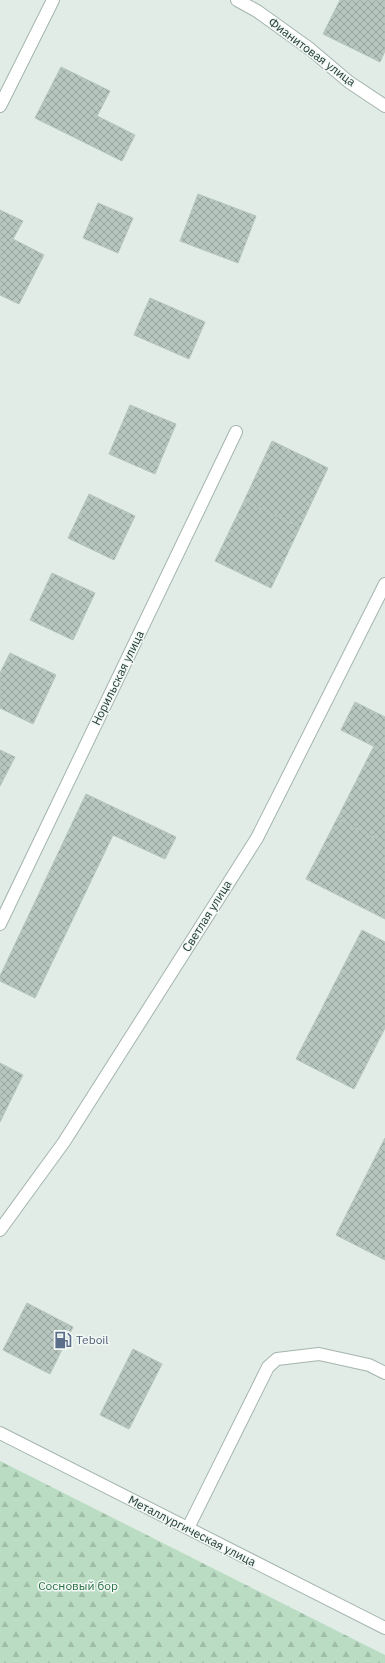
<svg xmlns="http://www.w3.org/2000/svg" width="385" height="1663" font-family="'IBM Plex Sans',sans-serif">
<defs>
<pattern id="forest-firs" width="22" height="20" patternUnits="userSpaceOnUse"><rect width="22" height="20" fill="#badcc2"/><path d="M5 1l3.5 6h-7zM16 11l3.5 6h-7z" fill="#a0bea7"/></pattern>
<pattern id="building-cross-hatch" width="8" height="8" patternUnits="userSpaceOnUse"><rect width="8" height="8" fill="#b7c6bf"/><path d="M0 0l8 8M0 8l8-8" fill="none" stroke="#94a29c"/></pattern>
</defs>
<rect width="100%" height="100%" fill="#e1ece7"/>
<polygon fill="url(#forest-firs)" points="0,1461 385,1655 385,1663 0,1663"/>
<g fill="url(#building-cross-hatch)" stroke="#b4c5bd">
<polygon points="340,0 385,0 385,51 380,62 323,34"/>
<polygon points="61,67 110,91 97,116 135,135 122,161 35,118"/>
<polygon points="198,194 256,216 238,263 180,241"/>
<polygon points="98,203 133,218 118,253 83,238"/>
<polygon points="0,210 23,221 13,239 44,255 19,304 0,295"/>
<polygon points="150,298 205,322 189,359 134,335"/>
<polygon points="130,405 176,424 155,474 109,454"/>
<polygon points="272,441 328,468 300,527 244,501"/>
<polygon points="89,494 135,516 114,560 68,538"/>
<polygon points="244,501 300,527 271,588 215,561"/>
<polygon points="52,573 95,593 73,640 30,620"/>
<polygon points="10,653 56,675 33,724 0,708 0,673"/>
<polygon points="355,702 385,717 385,752 341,730"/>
<polygon points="374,746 385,752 385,843 337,819"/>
<polygon points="0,750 15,757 0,786"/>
<polygon points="86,794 176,837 165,859 113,835 35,998 0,981 0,976"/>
<polygon points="337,819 385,843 385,919 306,879"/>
<polygon points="362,930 385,942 385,1028 354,1089 296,1059"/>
<polygon points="0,1063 23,1075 0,1122"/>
<polygon points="385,1138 385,1260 336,1235"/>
<polygon points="27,1303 73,1327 50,1374 3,1350"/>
<polygon points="133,1349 162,1364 129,1429 100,1415"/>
</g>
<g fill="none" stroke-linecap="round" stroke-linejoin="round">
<g stroke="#a4b4ae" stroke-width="14">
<polyline id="service" points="188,1528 268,1367 277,1359 319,1354 369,1365 385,1373"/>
</g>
<g stroke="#a4b4ae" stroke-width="14">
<g id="minor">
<polyline points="237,0 257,11 310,49 349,82 385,106"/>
<polyline points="0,106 53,0"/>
<polyline points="0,924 236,432"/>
</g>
</g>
<g stroke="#a4b4ae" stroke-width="14">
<g id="tertiary">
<polyline points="0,1230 64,1142 257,838 385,584"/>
<polyline points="0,1433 385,1628"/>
</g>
</g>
<use href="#service" stroke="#fff" stroke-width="12"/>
<use href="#minor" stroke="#fff" stroke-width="12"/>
<use href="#tertiary" stroke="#fff" stroke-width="12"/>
</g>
<defs>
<g id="fuel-bare" transform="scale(1.38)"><path d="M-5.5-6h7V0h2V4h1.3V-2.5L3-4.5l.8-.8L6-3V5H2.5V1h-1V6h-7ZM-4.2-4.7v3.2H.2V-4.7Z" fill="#5c6f8a" stroke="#f2f8f5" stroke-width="2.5" paint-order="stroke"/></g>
</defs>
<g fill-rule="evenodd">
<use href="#fuel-bare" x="63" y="1340"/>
</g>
<g text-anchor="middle" stroke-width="3" stroke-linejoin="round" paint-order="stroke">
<g font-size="12" fill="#223c34" stroke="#f2f8f5">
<text transform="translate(312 52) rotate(37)" y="4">Фианитовая улица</text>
<text transform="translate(118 678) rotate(-64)" y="4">Норильская улица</text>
<text transform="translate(207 916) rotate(-58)" y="4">Светлая улица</text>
<text transform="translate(192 1531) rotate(27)" y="4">Металлургическая улица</text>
</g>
<g font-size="12" fill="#4e5e75" stroke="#f2f8f5" text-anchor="start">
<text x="76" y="1344">Teboil</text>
</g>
<g font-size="12" fill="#2d7245" stroke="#f2f8f5">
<text x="78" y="1590">Сосновый бор</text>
</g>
</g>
</svg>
